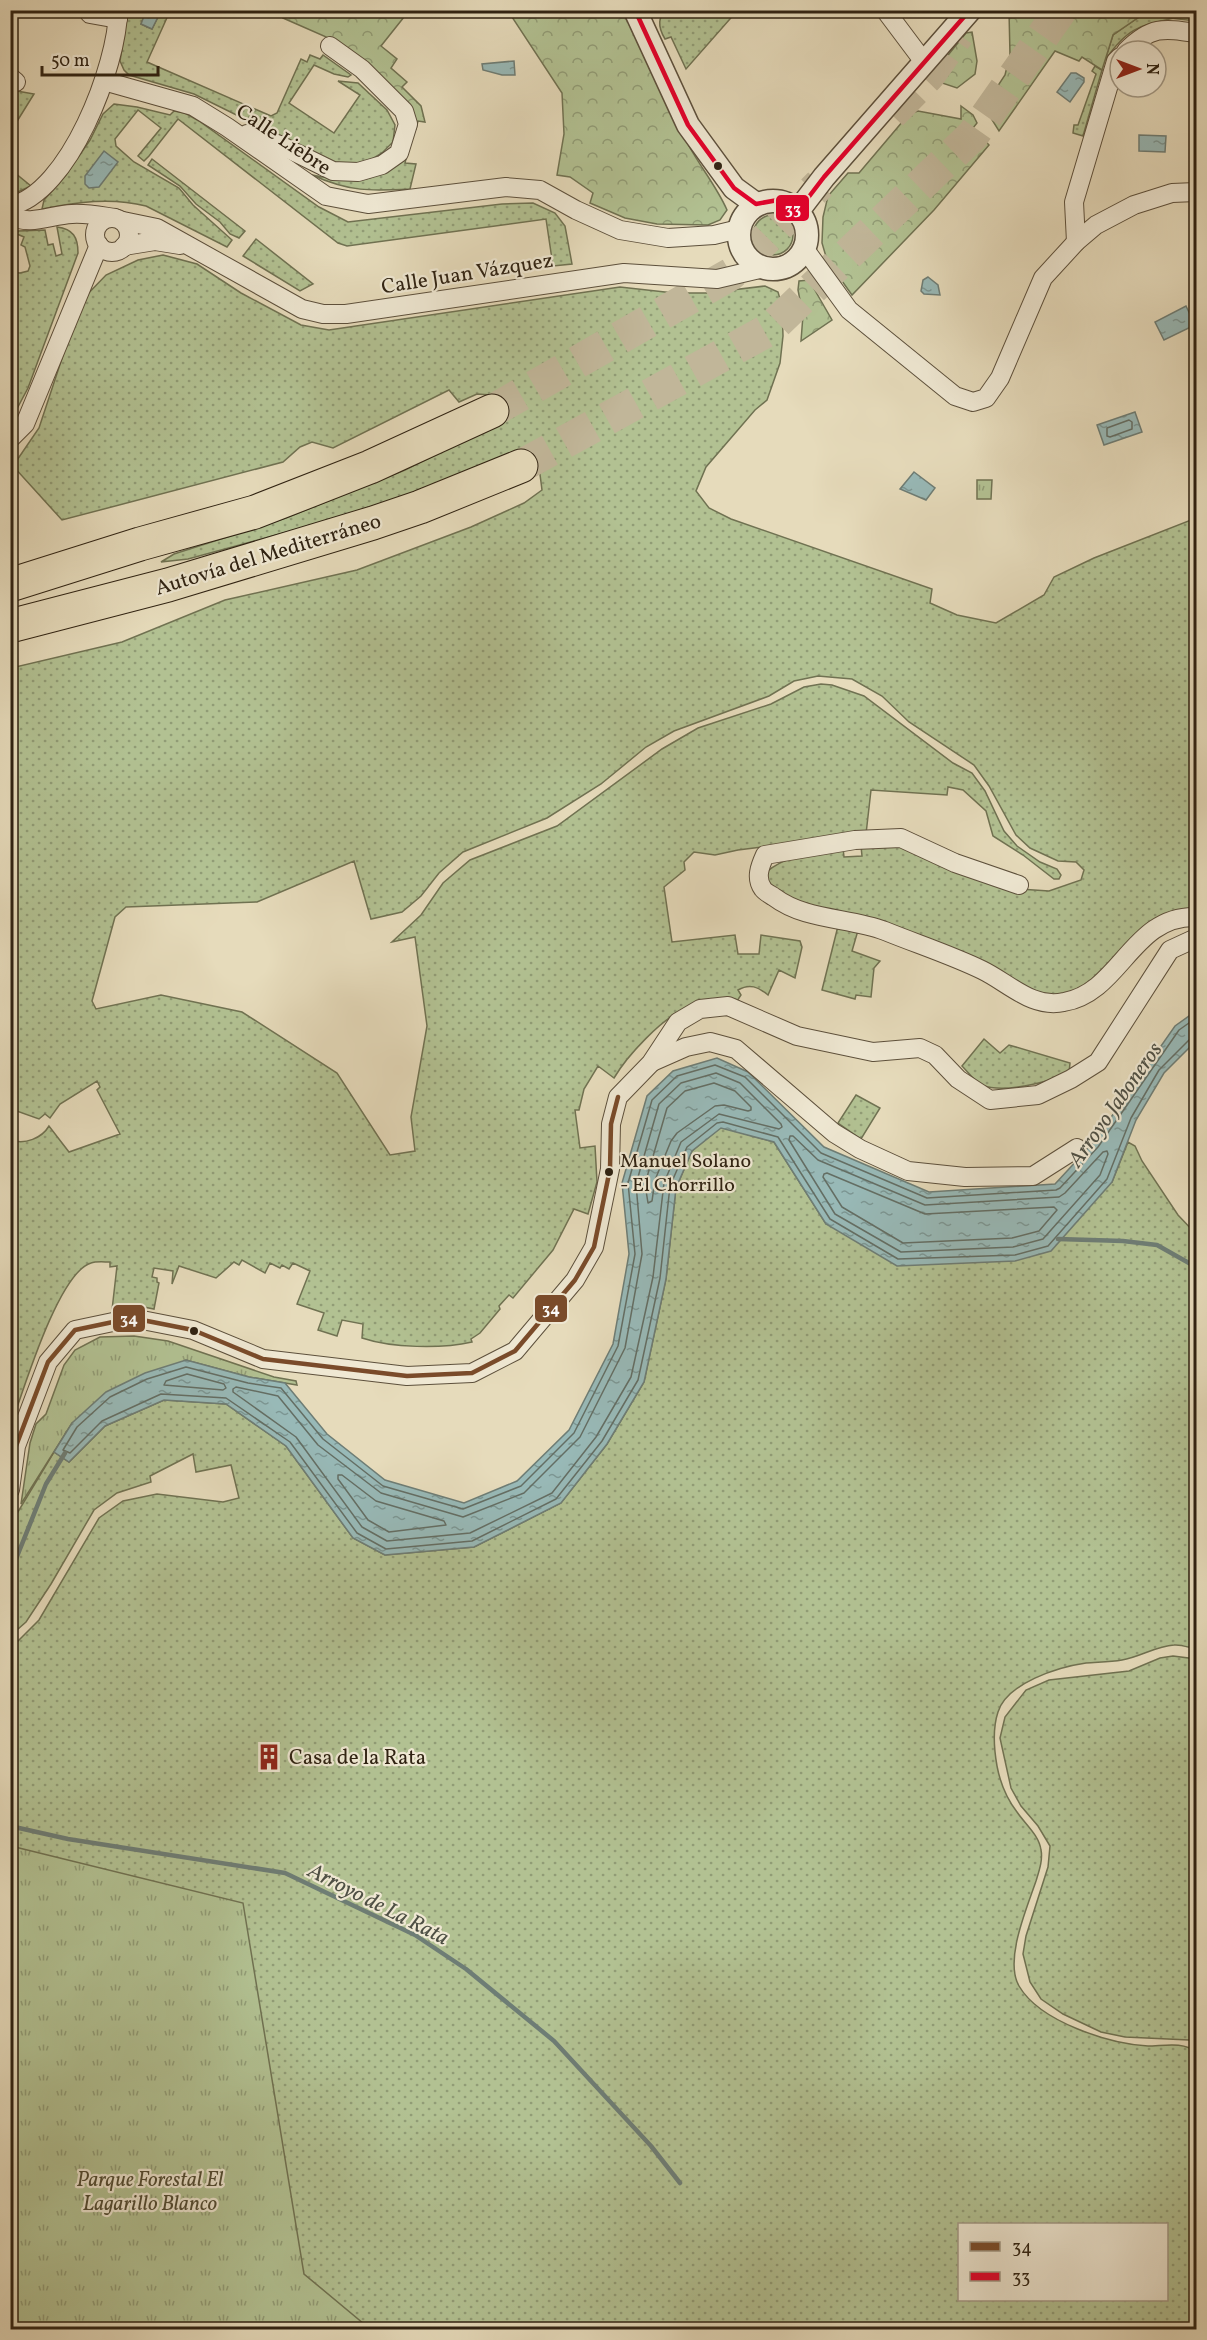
<svg xmlns="http://www.w3.org/2000/svg" width="1207" height="2340" font-family="Vollkorn,serif">
<defs>
<pattern id="grass-dots" width="8" height="8" patternUnits="userSpaceOnUse" patternTransform="scale(1.5)"><rect width="8" height="8" fill="#b2c192"/><path d="M2 2h.1M6 6h.1" fill="none" stroke="#919c76" stroke-width="1.8" stroke-linecap="round"/></pattern>
<pattern id="forest-crowns" width="20" height="18" patternUnits="userSpaceOnUse" patternTransform="scale(1.5)"><rect width="20" height="18" fill="#b2c192"/><path d="M2 6a3 3 0 1 1 6 0M12 15a3 3 0 1 1 6 0" fill="none" stroke="#919c76"/></pattern>
<pattern id="park-tufts" width="24" height="20" patternUnits="userSpaceOnUse" patternTransform="scale(1.5)"><rect width="24" height="20" fill="#b2c192"/><path d="M3 7l-1-3M5 7V3M7 7l1-3M15 17l-1-3M17 17v-4M19 17l1-3" fill="none" stroke="#919c76"/></pattern>
<pattern id="water-ripples" width="26" height="14" patternUnits="userSpaceOnUse" patternTransform="scale(1.5)"><rect width="26" height="14" fill="#98b9b7"/><path d="M2 4q2-2 4 0t4 0M15 11q2-2 4 0t4 0" fill="none" stroke="#7c9693"/></pattern>
</defs>
<rect width="100%" height="100%" fill="#e6dbbb"/>
<filter id="stains"><feTurbulence type="fractalNoise" baseFrequency=".00333" numOctaves="4"/><feColorMatrix values="0 0 0 0 .2 0 0 0 0 .09 0 0 0 0 .02 0 0 0 .5 -.17"/></filter>
<radialGradient id="worn" r=".72"><stop offset=".6" stop-color="#630" stop-opacity="0"/><stop offset="1" stop-color="#630" stop-opacity=".3"/></radialGradient>
<g fill="url(#grass-dots)" stroke="#707252" stroke-width="1.5" fill-rule="evenodd">
<path d="M667,10H737V11L686,69L671,37L665,39C659,29 656,18 667,10Z"/>
<polygon points="128,11 146,11 141,24 152,29 161,11 170,11 147,62 271,116 277,113 301,59 307,62 310,55 320,59 323,55 351,75 348,77 334,74 314,65 289,103 334,133 360,95 338,81 358,83 387,110 395,125 393,142 382,153 364,164 327,162 268,135 269,131 194,94 129,75 124,70 120,61"/>
<path d="M1142,15L1174,18C1137,26 1127,29 1105,60L1113,35Z"/>
<polygon points="1095,66 1102,70 1083,136 1073,133 1074,125 1078,125 1096,74 1092,71"/>
<polygon points="11,85 17,91 34,94 11,131"/>
<path d="M114,104L137,107L170,115L174,111L185,113L199,121L319,207L348,222L502,204L533,203L555,213L565,226L572,264L553,266L546,219L347,246L338,243L178,119L149,156L144,161L138,156L161,128L138,110L115,139L116,146L134,162L179,188L193,205L232,240L227,247L146,206C111,197 77,202 42,209L44,200L66,175L90,140L103,114Z"/>
<path d="M409,146L405,163L416,164L410,189C370,191 350,192 312,175C360,183 376,187 409,146Z"/>
<polygon points="152,159 245,231 239,238 230,234 220,222 196,204 180,186 148,165"/>
<polygon points="11,173 15,173 31,186 11,195"/>
<circle cx="773" cy="235" r="20"/>
<path d="M57,227C73,229 78,237 78,253L28,388L11,420V272L20,273L28,271L30,266L25,247L21,245L24,237L17,234L18,231L45,230L48,245L53,244L56,256L62,254Z"/>
<polygon points="256,239 313,284 300,291 243,256"/>
<path d="M163,255L197,264L241,293L301,325L329,330L620,287L674,293H707L765,286L778,292L782,306L783,336L780,363L767,400L755,410L706,467L696,491L709,508L731,519L932,589L930,603L957,615L996,623L1044,595L1054,577L1094,558L1196,518V913L1173,915L1098,981L1051,999L815,913L767,883L765,873C787,854 815,852 843,848L844,857L862,856L861,846L899,845L1019,889L1049,891L1081,880L1084,870L1076,862L1058,861L1030,848L1016,835L989,786L974,765L909,722L882,696L852,679L818,676L794,681L769,696L674,731L646,747L601,784L547,818L463,852L439,873L421,896L402,912L371,919L354,861L257,902L126,907L115,917L92,1001L96,1009L161,995L242,1012L337,1073L390,1155L415,1151L411,1117L427,1026L415,937L392,942L421,915L443,883L470,860L557,826L662,749L698,728L771,704L804,687L821,684L832,685L864,696L953,763L972,773L985,791L1004,831L1017,846L1040,862L1057,869L1061,875L1059,879H1054L1023,855L993,836L986,811L963,790L948,787L947,795L871,790L866,834L738,850L715,855L694,852L684,862L685,870L664,887L672,942L735,935L738,954H759L761,935L800,941L802,947L795,978L779,970L768,995C758,987 750,983 738,990L741,995L737,1001C723,1004 699,1004 685,1009C662,1018 627,1056 614,1078L598,1066L584,1089L579,1110H575L580,1148L595,1146L597,1182L588,1214L574,1209L553,1250L513,1298L509,1295L499,1306L500,1309L480,1333L471,1339L472,1342C441,1349 392,1348 362,1338L363,1324L342,1320L337,1336L318,1330L324,1313L297,1304L310,1271L293,1263L289,1269L282,1265L280,1268L270,1263L265,1273L242,1260L239,1265L234,1262L216,1278L179,1266L172,1284L173,1271L154,1268L152,1277L157,1278V1282L159,1283L154,1309L139,1306L112,1310L117,1266L110,1267V1262C104,1262 96,1261 91,1263C58,1273 23,1392 11,1425V1140C25,1145 42,1138 49,1126L69,1152L120,1134L97,1090L100,1087L97,1081L60,1104L50,1118L45,1114L39,1119L11,1109V668L122,642L225,600L357,570L471,527L524,503L542,490L538,459L528,452H515L398,499L327,521L188,559L161,562L174,554L286,518L405,470L489,428L491,395L477,394L459,402L449,390L333,448L312,442L300,447L283,462L62,520L13,466L39,428L81,301L106,275L138,260Z"/>
<polygon points="838,926 859,927 852,951 880,961 874,968 871,997 856,995 855,999 822,990"/>
<path d="M984,1039L1000,1053L1009,1045L1070,1063L1069,1073C1048,1082 1004,1094 982,1085C974,1081 968,1072 962,1066Z"/>
<polygon points="856,1095 880,1108 861,1139 838,1123"/>
<path d="M721,1127L774,1142L826,1224L1112,1182L1128,1142L1135,1146L1142,1161L1178,1215L1196,1234V1649C1190,1648 1181,1644 1174,1645C1156,1646 1140,1657 1122,1660C1110,1662 1098,1662 1086,1663C1058,1667 1007,1683 998,1712C992,1730 994,1749 997,1766C1000,1782 1007,1799 1017,1812C1025,1824 1039,1835 1041,1850C1043,1860 1039,1871 1036,1881C1027,1908 1004,1960 1019,1986C1040,2022 1110,2044 1148,2046C1163,2046 1183,2041 1196,2052V2329H298L10,2277L11,1648L39,1620L99,1518L123,1501L157,1494L223,1502L239,1498L231,1465L196,1472L193,1454L150,1476L151,1482L117,1493L94,1510L51,1584L26,1622L11,1635L10,1525L54,1452L69,1462L105,1426L164,1400L226,1404L286,1446L353,1538L385,1555L474,1547L561,1503L607,1444L644,1382L666,1279L676,1188L692,1151ZM960,2224H1166V2300H960Z"/>
<polygon points="1173,1656 1196,1659 1196,2044 1189,2040 1125,2037 1101,2032 1063,2014 1041,1999 1030,1982 1023,1954 1026,1936 1048,1867 1050,1846 1038,1826 1021,1806 1011,1788 1000,1738 1005,1717 1026,1690 1049,1680 1129,1671 1160,1658"/>
</g>
<g fill="url(#forest-crowns)" stroke="#707252" stroke-width="1.5">
<polygon points="1187,10 1196,15 1196,21 1142,15 1113,35 1102,70 1082,57 1079,61 1055,51 999,131 984,107 1005,75 1010,55 1009,11"/>
<polygon points="286,11 431,11 408,12 381,46 397,59 391,68 407,82 402,87 421,106 425,122 418,121 416,129 413,128 340,43 283,18"/>
<path d="M508,11H625C643,56 666,102 689,146C701,168 717,187 727,210L720,220L708,225L657,224L625,218L590,203L593,193L570,177L557,175L564,134L562,93Z"/>
<polygon points="972,32 977,61 975,74 957,88 933,80 931,76 966,33"/>
<polygon points="961,106 973,115 977,123 973,128 989,145 934,210 852,295 827,260 822,243 823,217 828,196 848,173 859,173 909,114 918,111 961,119"/>
<polygon points="809,280 832,320 801,341 803,315 798,290 799,281"/>
</g>
<g fill="url(#park-tufts)" stroke="#707252" stroke-width="1.5">
<polygon points="977,480 992,480 991,499 977,499"/>
<polygon points="134,1336 168,1341 274,1377 296,1381 297,1385 249,1377 186,1360 72,1423 21,1504 30,1443 36,1424 46,1414 64,1365 75,1350 100,1337"/>
<polygon points="11,1846 243,1903 304,2274 370,2329 11,2329"/>
</g>
<g fill="url(#water-ripples)" stroke="#6e7d75" stroke-width="1.5">
<polygon points="146,11 161,11 152,29 141,24"/>
<polygon points="514,61 515,75 502,75 483,70 482,64"/>
<polygon points="1071,73 1076,73 1084,78 1084,82 1070,102 1057,92"/>
<polygon points="1139,135 1166,136 1165,152 1139,151"/>
<polygon points="104,151 118,162 99,187 89,188 85,184 85,176"/>
<polygon points="928,277 938,285 940,295 924,294 921,291 923,280"/>
<polygon points="1186,306 1195,325 1164,340 1155,322"/>
<polygon points="1135,412 1142,432 1104,445 1097,425"/>
<polygon points="914,472 935,488 926,500 900,489"/>
<polygon points="1196,1011 1196,1041 1164,1073 1136,1120 1112,1182 1051,1251 1015,1261 897,1266 826,1224 774,1142 721,1128 692,1151 676,1188 666,1279 644,1382 607,1444 561,1503 474,1547 385,1555 353,1538 286,1446 226,1404 164,1400 105,1426 69,1462 54,1452 72,1423 106,1392 145,1373 186,1360 249,1377 285,1383 327,1434 385,1480 464,1503 517,1481 569,1430 613,1344 629,1254 622,1183 647,1096 673,1071 717,1058 748,1072 824,1147 929,1192 1055,1184 1093,1143 1175,1026"/>
</g>
<g fill="none" stroke-linecap="round" stroke-linejoin="round">
<g stroke="#646e64" stroke-width="1.5">
<polygon points="1129,420 1132,422 1132,429 1110,437 1107,436 1107,428"/>
<polyline points="1196,1018 1179,1030 1098,1147 1060,1188 1056,1190 927,1198 821,1153 745,1077 715,1065 677,1076 652,1100 628,1183 635,1254 618,1346 574,1433 521,1486 463,1509 383,1486 323,1439 281,1388 248,1383 186,1367 147,1379 110,1397 77,1427 63,1450 70,1453 102,1421 161,1394 226,1398 290,1442 357,1533 386,1549 472,1541 556,1499 602,1441 638,1380 660,1278 670,1186 687,1147 717,1123 723,1122 778,1137 830,1219 898,1259 1015,1255 1048,1246 1107,1179 1131,1118 1159,1070 1190,1039 1196,1038"/>
<polygon points="716,1073 740,1083 781,1124 782,1127 779,1129 719,1114 681,1142 664,1183 653,1277 631,1377 596,1437 552,1493 470,1533 387,1541 362,1527 296,1437 233,1392 233,1389 236,1387 278,1396 318,1445 381,1493 463,1517 524,1493 580,1437 625,1348 642,1254 636,1184 659,1104 681,1083"/>
<polygon points="714,1083 735,1091 751,1107 751,1110 748,1111 724,1105 715,1106 677,1133 671,1141 655,1180 652,1201 648,1203 645,1184 667,1108 685,1091"/>
<polygon points="790,1136 793,1136 818,1160 925,1205 1059,1197 1065,1193 1103,1152 1107,1151 1108,1154 1100,1175 1043,1239 1013,1247 901,1252 835,1214 789,1140"/>
<polygon points="827,1173 925,1214 1054,1207 1057,1210 1039,1231 1012,1238 903,1243 842,1207 823,1177 824,1174"/>
<polygon points="187,1374 224,1384 226,1388 223,1390 164,1385 166,1381"/>
<polygon points="338,1475 342,1475 376,1501 444,1521 446,1525 389,1532 368,1520 338,1479"/>
</g>
<g stroke="#6e7d75" stroke-width="4.5">
<polyline points="1058,1239 1123,1241 1157,1245 1196,1267"/>
<polyline points="10,1574 46,1484 65,1453"/>
<polyline points="10,1826 68,1839 285,1873 415,1935 466,1969 554,2041 651,2146 680,2183"/>
</g>
<g stroke="#c1b699" stroke-width="33" stroke-dasharray="33 16" stroke-linecap="butt">
<polyline points="891,114 929,75 958,34"/>
<polyline points="492,411 731,274 820,184"/>
<polyline points="521,466 770,329 973,135 1061,10"/>
</g>
<g stroke="#5d503c" stroke-width="20">
<g id="minor">
<polyline points="87,10 90,14 118,19"/>
<polyline points="885,10 924,62"/>
<path d="M1126,51C1151,26 1163,28 1196,33"/>
<polyline points="10,77 16,82"/>
<polyline points="104,81 193,106 227,127 326,196 368,204 506,187 540,190 576,210 620,230 668,238 714,235 739,229"/>
<polyline points="247,134 280,145 333,171 358,172 382,165 399,153 408,124 404,111 362,69 330,46"/>
<path d="M10,206C69,194 118,64 118,10"/>
<path d="M10,216C31,226 50,215 72,214C87,213 101,216 115,218"/>
<circle cx="112" cy="235" r="17"/>
<polyline points="123,221 157,228 302,309 323,314 346,314 624,273 717,279 764,268"/>
<polyline points="1076,242 1074,202 1116,61 1120,57"/>
<polyline points="124,246 155,241 180,245"/>
<polyline points="804,248 849,310 955,396 973,402 986,398 1000,378 1043,278 1076,242 1096,225 1134,205 1172,193 1196,192"/>
<polyline points="10,439 25,424 99,245"/>
<path d="M1019,885L955,863L901,838L855,840L765,855C760,866 755,878 763,889C765,892 771,895 774,897C806,921 849,917 885,931C917,944 951,955 982,970C1009,983 1032,1009 1064,1002C1121,992 1132,915 1196,917"/>
<polyline points="652,1062 686,1047 710,1042 736,1049 834,1133 860,1149 908,1171 965,1177 1033,1176 1077,1148"/>
<polyline points="10,1490 16,1446 48,1362 75,1330 132,1318 193,1330 263,1359 407,1376 472,1373 515,1351 575,1280 594,1247 610,1169 611,1124 618,1097 651,1063 678,1022 700,1009 728,1006 797,1036 873,1052 920,1048 935,1055 958,1079 990,1100 1038,1095 1071,1079 1098,1062 1170,950 1196,938"/>
</g>
</g>
<g stroke="#5d503c" stroke-width="25">
<g id="tertiary">
<polyline points="635,10 688,125 734,188 756,204"/>
<circle cx="773" cy="235" r="34"/>
<polyline points="798,211 824,177 970,10"/>
</g>
</g>
<g stroke="#2f2212" stroke-width="35">
<g id="motorway">
<polyline points="10,585 140,544 255,512 370,467 492,411"/>
<polyline points="10,626 168,585 373,523 420,507 521,466"/>
</g>
</g>
<use href="#minor" stroke="#efe8d3" stroke-width="18"/>
<use href="#tertiary" stroke="#efe8d3" stroke-width="22"/>
<use href="#motorway" stroke="#e6dbbb" stroke-width="33"/>
<g stroke="#efe8d3" stroke-width="9">
<polyline id="bus-1" points="10,1486 16,1446 48,1362 75,1330 132,1318 193,1330 263,1359 407,1376 472,1373 515,1351 575,1280 594,1247 610,1169 611,1124 618,1097"/>
</g>
<g stroke="#efe8d3" stroke-width="9">
<polyline id="bus-2" points="635,10 688,125 734,188 756,204 778,200 798,211 824,177 970,10"/>
</g>
<use href="#bus-1" stroke="#7a4b2a" stroke-width="4.5"/>
<use href="#bus-2" stroke="#e4002b" stroke-width="4.5"/>
</g>
<defs>
<g id="building-bare" transform="scale(2.07)"><path d="M-4-6H4V6H1V3H-1V6H-4ZM-2.5-4.3h1.7v1.8h-1.7ZM.8-4.3h1.7v1.8H.8ZM-2.5-1h1.7V.8h-1.7ZM.8-1h1.7V.8H.8Z" fill="#8f2418" stroke="#efe8d3" stroke-width="2.5" paint-order="stroke"/></g>
</defs>
<g fill-rule="evenodd">
<use href="#building-bare" x="269" y="1757"/>
</g>
<g fill="#2f2212" stroke="#efe8d3" stroke-width="2">
<circle cx="718" cy="166" r="5"/>
<circle cx="609" cy="1172" r="5"/>
<circle cx="194" cy="1331" r="5"/>
</g>
<g text-anchor="middle" stroke-width="4.5" stroke-linejoin="round" paint-order="stroke">
<g font-size="20" fill="#2f2212" stroke="#efe8d3" text-anchor="start">
<text x="620" y="1167">Manuel Solano<tspan x="620" dy="24">- El Chorrillo</tspan></text>
</g>
<g font-size="21" fill="#2f2212" stroke="#efe8d3">
<text transform="translate(284 139) rotate(34)" y="7">Calle Liebre</text>
<text transform="translate(467 273) rotate(-9)" y="7">Calle Juan Vázquez</text>
<text transform="translate(268 554) rotate(-17)" y="7">Autovía del Mediterráneo</text>
</g>
<g font-size="21" fill="#2f2212" stroke="#efe8d3" text-anchor="start">
<text x="289" y="1764">Casa de la Rata</text>
</g>
<g font-size="21" font-style="italic" fill="#504a32" stroke="#efe8d3">
<text x="150" y="2186">Parque Forestal El<tspan x="150" dy="24">Lagarillo Blanco</tspan></text>
</g>
<g font-size="22" font-style="italic" fill="#4e4f44" stroke="#efe8d3">
<text transform="translate(1114 1104) rotate(-55)" y="8">Arroyo Jaboneros</text>
<text transform="translate(379 1903) rotate(27)" y="8">Arroyo de La Rata</text>
</g>
</g>
<g stroke="#efe8d3" stroke-width="2">
<rect x="775" y="194" width="35" height="28" rx="6" fill="#e4002b"/>
<rect x="534" y="1294" width="34" height="29" rx="6" fill="#7a4b2a"/>
<rect x="112" y="1304" width="34" height="29" rx="6" fill="#7a4b2a"/>
</g>
<g font-size="16" text-anchor="middle" font-weight="bold" fill="#fff">
<text x="793" y="214">33</text>
<text x="551" y="1314">34</text>
<text x="129" y="1324">34</text>
</g>
<rect width="1207" height="2340" fill="none" stroke="#e6dbbb" stroke-width="36"/>
<rect x="12" y="12" width="1183" height="2316" fill="none" stroke="#2f2212" stroke-width="3"/>
<rect x="18" y="18" width="1171" height="2304" fill="none" stroke="#2f2212" stroke-width="1.5"/>
<rect x="958" y="2223" width="210" height="78" fill="#efe8d3" stroke="#a29986" stroke-width="1.5"/>
<rect x="970" y="2242" width="30" height="9" fill="#7a4b2a" stroke="#a29986" stroke-width="1.5"/>
<text x="1012" y="2253" font-size="18" fill="#2f2212">34</text>
<rect x="970" y="2272" width="30" height="9" fill="#e4002b" stroke="#a29986" stroke-width="1.5"/>
<text x="1012" y="2283" font-size="18" fill="#2f2212">33</text>
<g transform="translate(1138 69) rotate(90)"><circle r="28" fill="#efe8d3" stroke="#a29986" stroke-width="1.5"/>
<path d="M0-4.5L10 22L0 15L-10 22Z" fill="#8f2418"/>
<text y="-9" font-size="16" font-weight="bold" text-anchor="middle" fill="#2f2212">N</text>
</g>
<path d="M42 66v9h116v-9" fill="none" stroke="#2f2212" stroke-width="3"/>
<text x="51" y="66" font-size="18" fill="#2f2212" stroke="#efe8d3" stroke-width="4.5" paint-order="stroke">50 m</text>
<rect width="100%" height="100%" filter="url(#stains)"/>
<rect width="100%" height="100%" fill="url(#worn)"/>
</svg>
